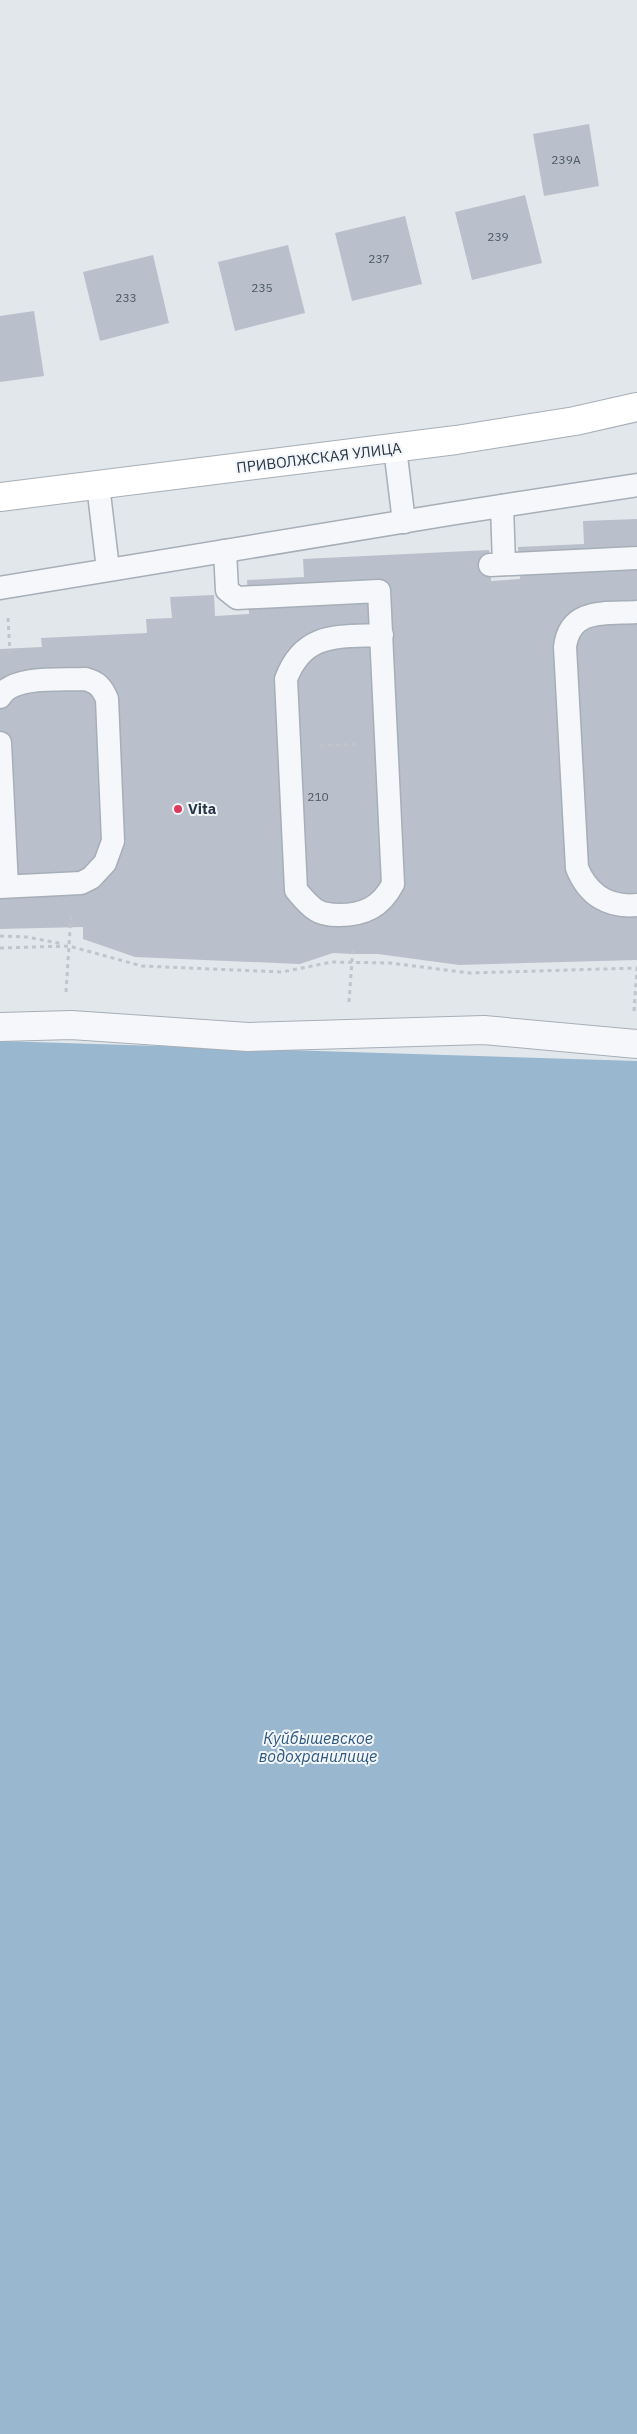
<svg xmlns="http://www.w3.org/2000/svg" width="637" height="2434" font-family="'IBM Plex Sans',sans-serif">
<rect width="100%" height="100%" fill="#e2e7ec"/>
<polygon fill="#9ab7d0" points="0,1041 637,1061 637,2434 0,2434"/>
<g fill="#b9c0cb">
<polygon points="589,124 599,186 544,196 533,134"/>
<polygon points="525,195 542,263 472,280 455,212"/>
<polygon points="405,216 422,284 352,301 335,233"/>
<polygon points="288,245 305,313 235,331 218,262"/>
<polygon points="153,255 169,323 100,341 83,272"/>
<polygon points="34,311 44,376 0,382 0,316"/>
<polygon points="637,519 637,960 459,965 378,954 352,954 333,953 300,964 135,957 83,939 83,927 0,929 0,649 42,647 41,638 147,633 146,619 172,618 170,597 214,595 215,616 249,614 247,580 304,577 303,559 489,550 491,581 520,579 518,547 584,544 583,521"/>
</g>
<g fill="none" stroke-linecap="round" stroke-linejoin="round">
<g stroke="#a6aeb7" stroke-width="25">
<g id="lane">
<polyline points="395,448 404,522"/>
<polyline points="98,485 108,569"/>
<polyline points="502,506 504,564"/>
<path d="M225,551L227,590L237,598L379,591L393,884C381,907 364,915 339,915C331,915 322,914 316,910C308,905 302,897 296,890L286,679C304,631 339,637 382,635"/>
<polyline points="490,565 637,558"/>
<polyline points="0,588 456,513 637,485"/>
<path d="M637,612C606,614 570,607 565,647L577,868C588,895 608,908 637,905"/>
<path d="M0,697C12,675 62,680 85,679C97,682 102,687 107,699L113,841L105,863L91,878L81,883L0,887"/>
<polyline points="0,743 7,886"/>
</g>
</g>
<g stroke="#a6aeb7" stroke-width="30">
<polyline id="street" points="0,1027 71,1025 248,1037 484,1030 637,1044"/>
</g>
<g stroke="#a6aeb7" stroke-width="30">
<polyline id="secondary" points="0,497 456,440 575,421 637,407"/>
</g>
<g stroke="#c0c5cb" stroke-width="3" stroke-dasharray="4 4" stroke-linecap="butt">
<polyline points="8,618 10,654"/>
<polyline points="320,746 356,744"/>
<polyline points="0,936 27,937 63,944"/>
<polyline points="0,948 69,946 142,966 282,972 332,962 390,963 470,973 637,968"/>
<polyline points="66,992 71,914"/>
<polyline points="349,1002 353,946"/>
<polyline points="634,1011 637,969"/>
</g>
<use href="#lane" stroke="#f6f7fa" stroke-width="22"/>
<use href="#street" stroke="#f6f7fa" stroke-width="28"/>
<use href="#secondary" stroke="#fff" stroke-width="28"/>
</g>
<circle fill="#de3a5e" stroke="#f2f6f9" stroke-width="2" cx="178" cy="809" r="5"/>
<g text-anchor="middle" stroke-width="4" stroke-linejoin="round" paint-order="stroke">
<g font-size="12" fill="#4c5867">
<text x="566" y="164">239А</text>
<text x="498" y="241">239</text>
<text x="379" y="263">237</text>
<text x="262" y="292">235</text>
<text x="126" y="302">233</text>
<text x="318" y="801">210</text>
</g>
<g font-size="15" fill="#283546" stroke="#f2f6f9">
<text transform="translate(319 458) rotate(-7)" y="5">ПРИВОЛЖСКАЯ УЛИЦА</text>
</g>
<g font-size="15" font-weight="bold" fill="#283546" stroke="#f2f6f9" text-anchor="start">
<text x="188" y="814">Vita</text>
</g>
<g font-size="16" font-style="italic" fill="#2d577f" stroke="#f2f6f9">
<text x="318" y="1744">Куйбышевское<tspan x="318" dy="18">водохранилище</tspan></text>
</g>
</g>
</svg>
